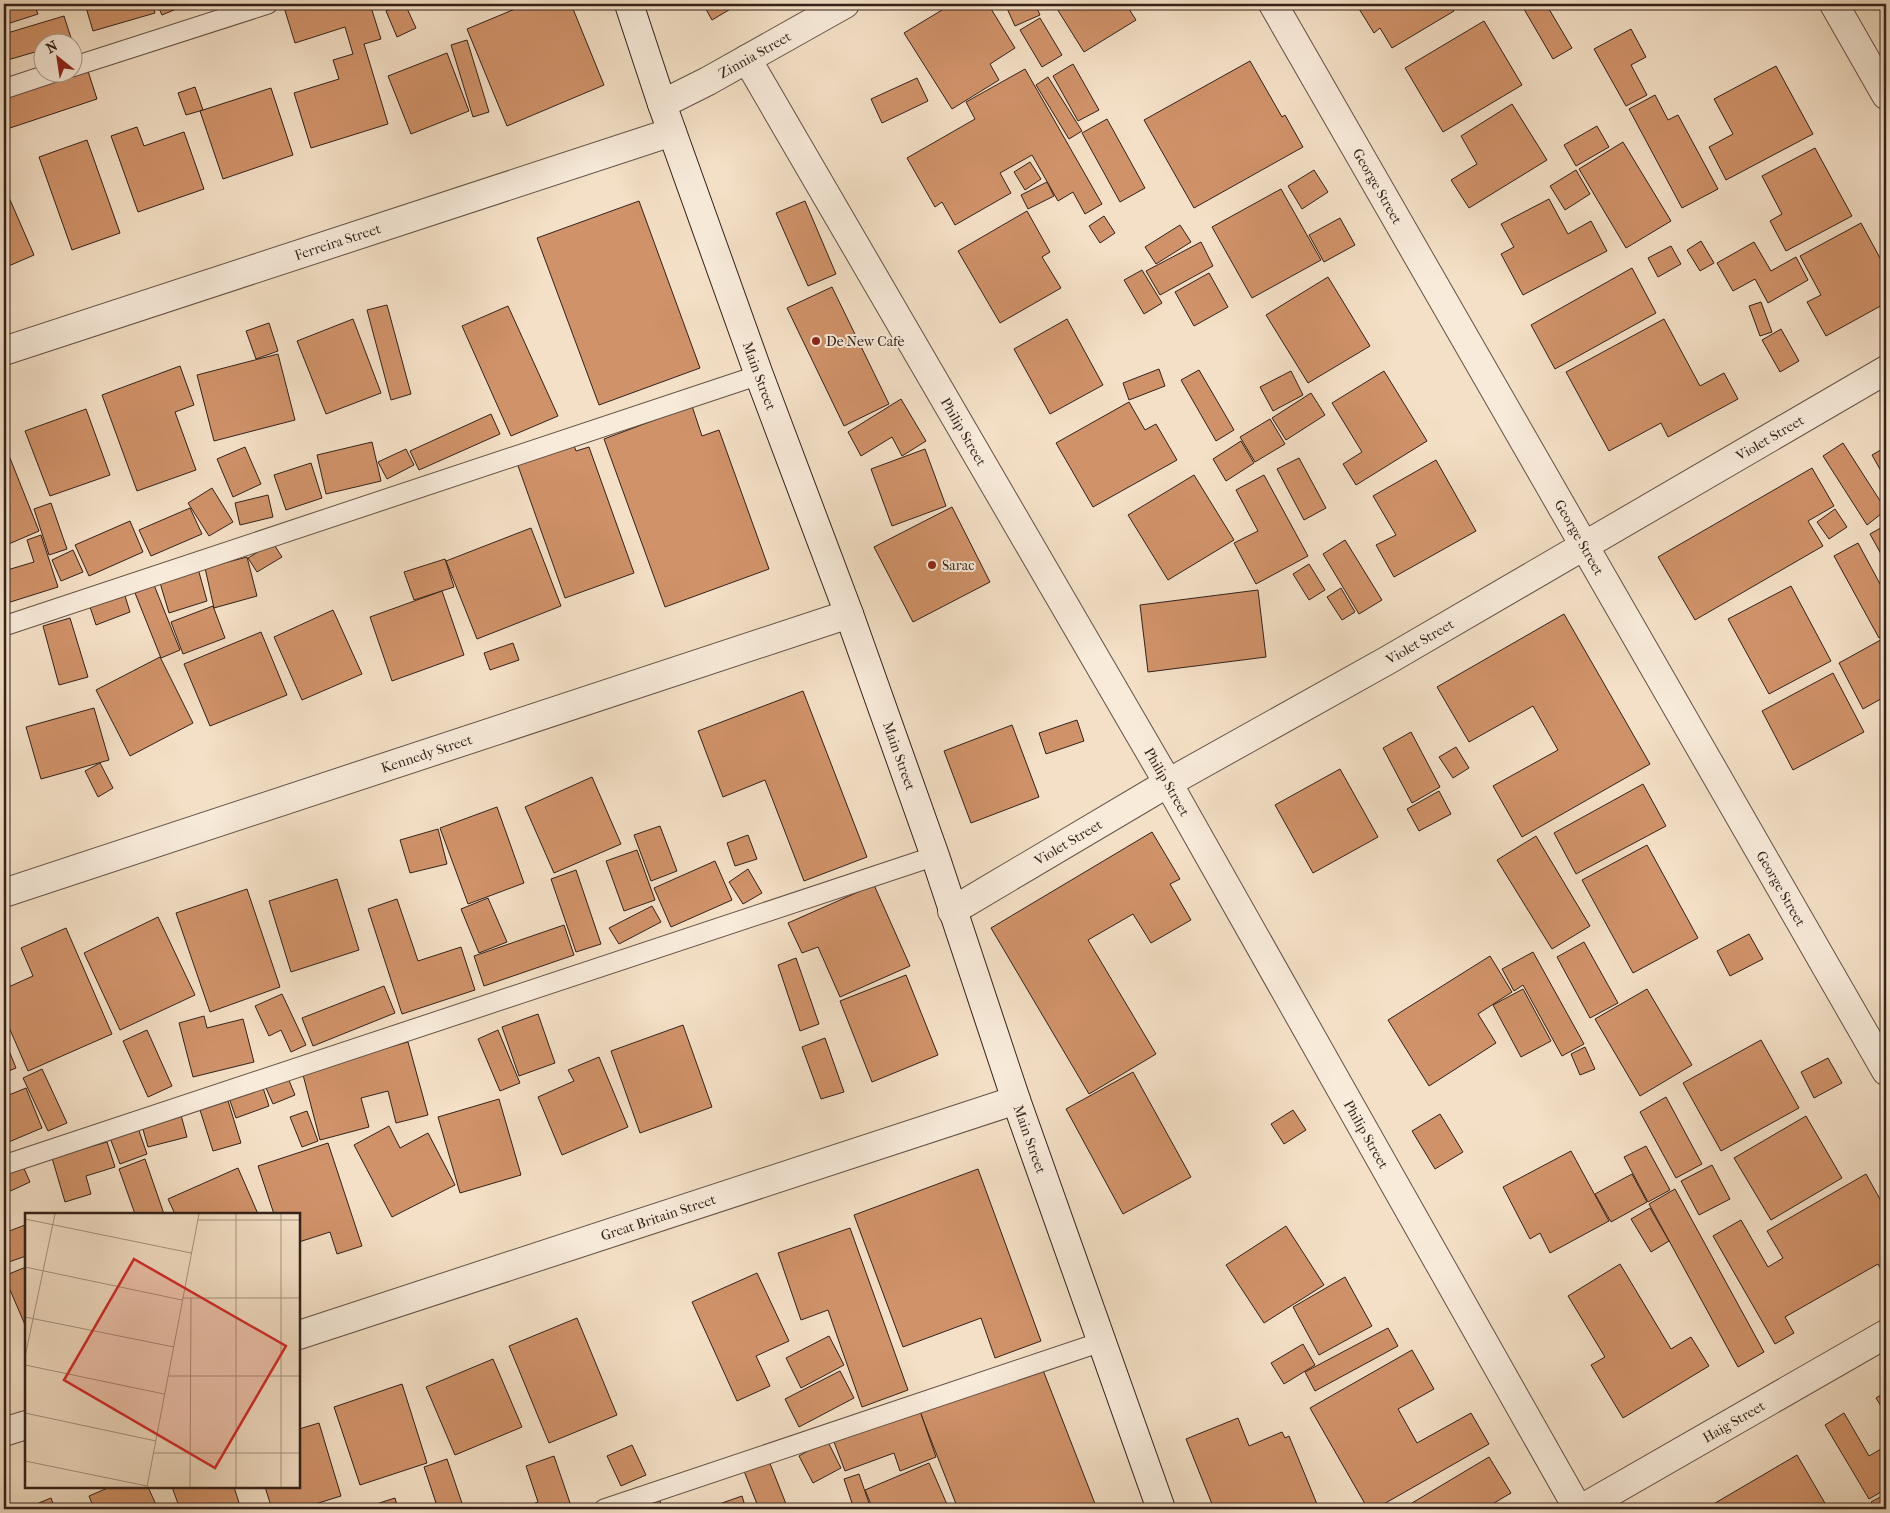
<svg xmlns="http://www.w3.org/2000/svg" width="1890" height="1513" font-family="'IM FELL French Canon',serif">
<rect width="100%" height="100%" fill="#f4e0c6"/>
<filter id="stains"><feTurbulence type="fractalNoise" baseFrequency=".004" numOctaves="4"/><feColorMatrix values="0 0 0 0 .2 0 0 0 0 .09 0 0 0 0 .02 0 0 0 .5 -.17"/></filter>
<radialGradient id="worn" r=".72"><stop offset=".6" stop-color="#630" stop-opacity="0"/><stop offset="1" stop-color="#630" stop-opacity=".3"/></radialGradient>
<g fill="#d09269" stroke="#33211a">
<polygon points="4,4 34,4 38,14 4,25"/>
<polygon points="85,4 153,4 155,13 93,31"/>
<polygon points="157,4 188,4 162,15"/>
<polygon points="283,4 370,4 381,39 364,44 388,124 311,148 294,93 339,79 333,60 353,54 345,27 295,43"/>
<polygon points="405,4 416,28 397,37 386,11"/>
<polygon points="527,4 571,4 604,85 507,126 467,29"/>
<polygon points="703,4 739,4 712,20"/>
<polygon points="952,4 988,4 1015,48 990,64 999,80 952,109 904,33"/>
<polygon points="1005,4 1035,4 1040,15 1015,26"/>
<polygon points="1054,4 1138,4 1129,9 1136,20 1084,52"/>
<polygon points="1356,4 1449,4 1454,11 1392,48 1380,28 1374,33"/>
<polygon points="1521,4 1546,4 1572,48 1553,59"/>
<polygon points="64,16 72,41 42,42 42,50 4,61 4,34"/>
<polygon points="1040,18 1062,55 1042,67 1020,30"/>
<polygon points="1484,21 1522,85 1443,132 1405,68"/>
<polygon points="1631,29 1646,57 1631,65 1647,95 1626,106 1594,49"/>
<polygon points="467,40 489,112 473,117 451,45"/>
<polygon points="447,53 469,111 411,134 388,76"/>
<polygon points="1250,61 1282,117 1285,115 1303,147 1194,208 1144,120"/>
<polygon points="1073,64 1099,110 1078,121 1053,76"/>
<polygon points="86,65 97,99 4,130 4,92 62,72 72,72"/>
<polygon points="1776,66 1813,134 1726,180 1709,147 1733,134 1714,99"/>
<polygon points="1025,69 1102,204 1085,214 1073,192 1058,201 1032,155 1000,173 1011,193 955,225 942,202 935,207 907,158 975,119 966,102"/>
<polygon points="1048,77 1082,131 1069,139 1036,85"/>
<polygon points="917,78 928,101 882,123 871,99"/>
<polygon points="195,87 203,110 186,115 178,93"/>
<polygon points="271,88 293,155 223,179 200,111"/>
<polygon points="1655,95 1668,120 1678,115 1718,189 1682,208 1629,109"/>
<polygon points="1512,104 1547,160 1469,208 1451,180 1477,164 1461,136"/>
<polygon points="1107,119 1145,188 1120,202 1082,133"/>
<polygon points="1597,126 1609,147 1576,166 1564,145"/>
<polygon points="137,127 144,146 184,132 204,189 138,212 111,136"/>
<polygon points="87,140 120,233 72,250 39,157"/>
<polygon points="1623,142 1671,221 1626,248 1579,169"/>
<polygon points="1815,148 1852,216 1786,251 1770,221 1782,214 1762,176"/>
<polygon points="1030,162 1041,179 1025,190 1014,172"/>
<polygon points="1314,170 1328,192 1302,209 1288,186"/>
<polygon points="1576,170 1590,194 1565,210 1550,186"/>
<polygon points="1047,182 1054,196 1028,209 1021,195"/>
<polygon points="4,186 34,255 4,268"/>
<polygon points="1281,189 1321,260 1252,298 1212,227"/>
<polygon points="1549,199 1568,234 1591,221 1607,251 1523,295 1501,254 1514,247 1501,224"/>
<polygon points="639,201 700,368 599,405 537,238"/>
<polygon points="805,201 836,274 808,286 776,213"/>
<polygon points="1027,211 1050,252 1042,257 1061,288 1000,323 958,251"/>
<polygon points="1104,216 1115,233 1100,243 1089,226"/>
<polygon points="1340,218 1355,245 1324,262 1309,235"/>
<polygon points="1861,223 1886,269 1886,303 1826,336 1807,302 1821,295 1800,256"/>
<polygon points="1180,225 1191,242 1156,264 1145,247"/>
<polygon points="1701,241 1714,263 1700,271 1687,250"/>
<polygon points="1201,242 1213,266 1160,295 1146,271"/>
<polygon points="1754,242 1771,271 1796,257 1808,280 1768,303 1755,279 1733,291 1717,263"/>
<polygon points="1671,246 1681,264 1658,277 1648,258"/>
<polygon points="1632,268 1656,313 1555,369 1531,325"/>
<polygon points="1142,270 1162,303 1144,314 1124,280"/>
<polygon points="1209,273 1228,307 1194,326 1175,292"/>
<polygon points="1328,277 1370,346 1308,383 1266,315"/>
<polygon points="832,287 889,404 844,426 787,308"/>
<polygon points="1761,302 1772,332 1760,336 1749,306"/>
<polygon points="387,305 411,394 391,400 367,310"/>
<polygon points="508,306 558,416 511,436 462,326"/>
<polygon points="353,319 381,393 326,414 297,341"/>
<polygon points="1067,319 1103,385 1050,414 1014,349"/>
<polygon points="1664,319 1700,386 1724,373 1738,399 1668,437 1661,423 1609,451 1566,372"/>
<polygon points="269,323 278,351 256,359 246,331"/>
<polygon points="1781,329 1799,361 1780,372 1762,340"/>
<polygon points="278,354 295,420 214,441 197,375"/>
<polygon points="180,366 194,405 175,412 196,470 137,491 102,395"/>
<polygon points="1159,369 1165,386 1129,400 1123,383"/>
<polygon points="1199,370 1234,430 1216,441 1181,380"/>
<polygon points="1291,371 1303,395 1273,411 1260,387"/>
<polygon points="1384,371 1427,441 1356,485 1343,464 1362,452 1332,403"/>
<polygon points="1311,393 1325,415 1286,440 1272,418"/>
<polygon points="901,399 926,441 902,456 892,437 861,456 848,432"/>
<polygon points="1129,402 1145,430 1156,424 1177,460 1093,507 1056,443"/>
<polygon points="692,406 702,436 719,430 769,569 665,607 604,439"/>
<polygon points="86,409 110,475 50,496 25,431"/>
<polygon points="491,414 500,434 419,470 410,451"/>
<polygon points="1270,419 1285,444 1255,462 1240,437"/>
<polygon points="1241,441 1254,463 1226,481 1213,459"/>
<polygon points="372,442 381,481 326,494 317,455"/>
<polygon points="4,443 39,531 4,546"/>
<polygon points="573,443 576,451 589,447 634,573 565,598 517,463"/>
<polygon points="1843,443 1886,510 1867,525 1823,456"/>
<polygon points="245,447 261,484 233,497 217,459"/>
<polygon points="1886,447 1886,480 1872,455"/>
<polygon points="406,449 414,465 387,479 378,462"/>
<polygon points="925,449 946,506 892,526 871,469"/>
<polygon points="1299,458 1326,508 1304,520 1277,469"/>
<polygon points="1436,460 1476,531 1394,577 1376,545 1396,535 1373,496"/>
<polygon points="311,463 322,498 286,510 274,475"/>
<polygon points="1812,468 1834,506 1808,521 1823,546 1695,620 1658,557"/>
<polygon points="1194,475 1234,540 1168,580 1128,515"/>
<polygon points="1264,475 1308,556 1256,584 1234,543 1258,531 1236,490"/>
<polygon points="212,488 233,522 209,536 188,503"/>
<polygon points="268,495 273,517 240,525 235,503"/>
<polygon points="51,503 67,549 49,555 34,509"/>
<polygon points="952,507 990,582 913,622 874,547"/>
<polygon points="190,508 202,534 151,556 139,530"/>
<polygon points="1835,509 1847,527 1829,539 1817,522"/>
<polygon points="130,521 143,552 89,576 75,545"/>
<polygon points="1886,525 1886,563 1870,534"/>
<polygon points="531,528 561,606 477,639 446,561"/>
<polygon points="41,535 58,587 4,604 4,571 34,562 27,540"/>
<polygon points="1345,540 1382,600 1359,614 1323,554"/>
<polygon points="273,543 282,557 257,572 248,558"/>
<polygon points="1858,543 1886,595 1886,634 1879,638 1834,556"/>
<polygon points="73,550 83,572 61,581 52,560"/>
<polygon points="247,557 257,596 214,608 205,568"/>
<polygon points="445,559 454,587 414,600 404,572"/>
<polygon points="1309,564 1325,590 1309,600 1293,574"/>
<polygon points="197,565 207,601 169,613 158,576"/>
<polygon points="154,585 180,650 161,658 135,593"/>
<polygon points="1791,586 1831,661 1769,694 1728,619"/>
<polygon points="1341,588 1355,612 1342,620 1327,597"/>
<polygon points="1258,590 1266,657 1148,672 1140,605"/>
<polygon points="442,591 464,655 392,681 370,617"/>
<polygon points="125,596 130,612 96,625 90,607"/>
<polygon points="213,606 225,638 183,654 171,622"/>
<polygon points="333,610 362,674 302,700 274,637"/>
<polygon points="1564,614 1650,764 1522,837 1493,786 1558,750 1533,706 1469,742 1437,687"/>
<polygon points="70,618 88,677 59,685 43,626"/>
<polygon points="261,632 287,695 210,726 184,664"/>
<polygon points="1886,637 1886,696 1863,709 1839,663"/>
<polygon points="513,643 519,660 490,670 484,653"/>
<polygon points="160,657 193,723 130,756 96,690"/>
<polygon points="1833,673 1864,732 1793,770 1762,711"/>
<polygon points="803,691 867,857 804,881 765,780 723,797 698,731"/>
<polygon points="94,708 109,760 41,779 26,727"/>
<polygon points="1077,720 1084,741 1046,754 1039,733"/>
<polygon points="1012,725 1039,797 971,823 944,751"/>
<polygon points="1411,732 1440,787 1412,803 1383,748"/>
<polygon points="1456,747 1469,768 1453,778 1439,757"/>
<polygon points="100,763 113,788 98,797 85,771"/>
<polygon points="1340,769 1378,837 1313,873 1275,805"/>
<polygon points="592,777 621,844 554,873 525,807"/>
<polygon points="1643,784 1666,826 1576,874 1554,833"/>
<polygon points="1439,791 1451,814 1419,831 1407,809"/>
<polygon points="497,807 524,883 468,904 440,828"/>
<polygon points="660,826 677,871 651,881 634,835"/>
<polygon points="438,829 447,864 410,873 400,840"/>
<polygon points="1152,832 1180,879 1170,884 1191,920 1151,943 1133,914 1088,940 1156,1054 1089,1094 991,928"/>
<polygon points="748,835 757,859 735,866 727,843"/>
<polygon points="1536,836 1590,926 1552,949 1497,860"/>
<polygon points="1647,845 1698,938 1633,973 1582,880"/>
<polygon points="637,850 655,900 624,911 606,861"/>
<polygon points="715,861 732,900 671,927 654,888"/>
<polygon points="748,869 762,893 743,904 729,882"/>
<polygon points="576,870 601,944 576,952 551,879"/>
<polygon points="337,879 359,950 291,972 269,901"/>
<polygon points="874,885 910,966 840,997 818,947 802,953 788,923"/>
<polygon points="247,889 280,987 210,1012 176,913"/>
<polygon points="488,898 507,942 479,953 461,909"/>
<polygon points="397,899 418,961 461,947 475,990 402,1014 368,909"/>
<polygon points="652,906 661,922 619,944 609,928"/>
<polygon points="158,917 195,995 120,1030 84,953"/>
<polygon points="564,925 574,955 484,986 474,956"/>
<polygon points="66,928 112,1034 28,1071 4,1016 4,989 33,976 21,948"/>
<polygon points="1749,934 1763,959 1730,976 1717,951"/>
<polygon points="1584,942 1618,1003 1590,1018 1557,957"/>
<polygon points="1533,952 1584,1044 1562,1056 1523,985 1514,991 1502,969"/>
<polygon points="1490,956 1512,992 1478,1014 1496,1043 1429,1086 1388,1020"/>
<polygon points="796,958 819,1024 800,1031 778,965"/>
<polygon points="906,975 938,1055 872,1082 840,1001"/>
<polygon points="384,986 395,1013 313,1046 302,1018"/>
<polygon points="1523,989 1551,1041 1521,1057 1493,1005"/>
<polygon points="1647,989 1692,1065 1640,1096 1595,1019"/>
<polygon points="282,994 306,1045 291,1052 281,1030 269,1036 255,1006"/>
<polygon points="538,1014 555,1063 519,1076 502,1027"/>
<polygon points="204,1016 207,1028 243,1019 254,1062 193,1077 179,1023"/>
<polygon points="683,1025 712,1107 640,1133 611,1051"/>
<polygon points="147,1030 172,1086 148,1097 123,1041"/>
<polygon points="498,1030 520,1083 500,1091 478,1039"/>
<polygon points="4,1038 16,1068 4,1073"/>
<polygon points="825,1038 844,1092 821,1099 802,1047"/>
<polygon points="1761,1040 1799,1108 1721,1151 1683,1083"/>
<polygon points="408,1042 428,1115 396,1123 388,1091 361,1098 369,1127 320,1140 302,1071"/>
<polygon points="1585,1047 1595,1069 1580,1075 1571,1054"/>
<polygon points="599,1057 628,1127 562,1155 538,1097 574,1081 568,1070"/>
<polygon points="1828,1058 1842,1083 1814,1098 1801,1072"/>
<polygon points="42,1069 67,1123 48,1131 23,1078"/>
<polygon points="1133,1072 1191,1177 1123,1214 1066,1109"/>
<polygon points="288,1078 295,1095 273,1104 266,1088"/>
<polygon points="262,1085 269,1106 236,1118 229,1098"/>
<polygon points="26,1088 42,1128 4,1144 4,1097"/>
<polygon points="1666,1097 1702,1164 1676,1178 1640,1112"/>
<polygon points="499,1099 521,1175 460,1193 438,1117"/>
<polygon points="228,1101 241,1143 213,1151 200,1110"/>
<polygon points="1293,1110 1306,1130 1284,1144 1271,1124"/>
<polygon points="307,1111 318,1141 302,1147 290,1117"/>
<polygon points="1440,1114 1463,1152 1435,1169 1412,1131"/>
<polygon points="181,1115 187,1137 148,1147 142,1126"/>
<polygon points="1806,1116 1842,1178 1771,1220 1734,1158"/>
<polygon points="389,1126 400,1148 428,1133 455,1185 392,1217 354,1145"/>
<polygon points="138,1128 147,1154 120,1164 110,1138"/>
<polygon points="107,1142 115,1167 86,1176 91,1194 65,1202 52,1158"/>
<polygon points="328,1143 362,1246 337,1254 330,1232 299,1242 299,1214 274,1214 258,1166"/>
<polygon points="1646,1146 1670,1190 1648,1202 1624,1157"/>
<polygon points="1571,1151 1609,1221 1550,1253 1540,1233 1530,1239 1503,1187"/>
<polygon points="145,1159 164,1214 135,1214 119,1169"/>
<polygon points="22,1164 30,1182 4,1194 4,1172"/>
<polygon points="1712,1165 1730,1199 1699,1215 1681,1181"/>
<polygon points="238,1168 258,1214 175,1214 168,1199"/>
<polygon points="978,1169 1041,1341 995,1358 981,1318 903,1347 854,1215"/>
<polygon points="1632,1174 1647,1202 1611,1222 1595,1194"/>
<polygon points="1866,1174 1886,1210 1886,1279 1878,1264 1785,1317 1794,1333 1775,1344 1713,1236 1741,1220 1768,1267 1783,1258 1767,1231"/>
<polygon points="1675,1189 1764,1352 1738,1367 1649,1204"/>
<polygon points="1650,1208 1669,1241 1651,1252 1631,1219"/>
<polygon points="25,1225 26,1256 6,1263 4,1233"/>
<polygon points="1286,1226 1324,1285 1264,1323 1226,1265"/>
<polygon points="850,1228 908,1390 862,1407 828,1310 801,1320 778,1253"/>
<polygon points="1620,1264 1671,1349 1691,1337 1709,1366 1623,1418 1591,1365 1605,1357 1568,1296"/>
<polygon points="26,1267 26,1327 4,1276"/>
<polygon points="757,1273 789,1341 756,1356 770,1386 737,1401 692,1302"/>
<polygon points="1345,1277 1372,1326 1319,1355 1293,1307"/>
<polygon points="577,1318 617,1415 549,1443 509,1346"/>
<polygon points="1388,1328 1398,1346 1315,1391 1305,1372"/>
<polygon points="829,1336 844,1365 801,1388 786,1358"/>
<polygon points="1303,1344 1315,1365 1284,1384 1271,1363"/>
<polygon points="1412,1350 1434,1389 1398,1409 1417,1443 1471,1413 1489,1444 1375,1509 1368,1509 1310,1408"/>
<polygon points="493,1359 522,1427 455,1455 426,1387"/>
<polygon points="1041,1365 1097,1509 958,1509 920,1412"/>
<polygon points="840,1371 854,1398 799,1427 785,1399"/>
<polygon points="402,1384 427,1463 360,1485 334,1407"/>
<polygon points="1886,1392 1886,1414 1876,1398"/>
<polygon points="920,1411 936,1457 900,1471 894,1453 845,1471 834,1442"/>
<polygon points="1844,1413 1869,1456 1881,1449 1886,1457 1886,1489 1869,1499 1825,1425"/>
<polygon points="1238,1418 1249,1446 1282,1432 1285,1438 1289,1436 1319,1509 1214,1509 1186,1439"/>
<polygon points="319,1423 341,1496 299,1509 272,1509 265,1487 299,1487 299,1429"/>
<polygon points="827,1440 841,1468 813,1483 799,1456"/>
<polygon points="632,1445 646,1475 621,1486 607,1456"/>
<polygon points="1797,1455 1826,1505 1818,1509 1705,1509"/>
<polygon points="554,1456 570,1503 550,1509 520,1509 538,1502 526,1466"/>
<polygon points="1489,1457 1511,1493 1484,1509 1402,1509"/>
<polygon points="447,1459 464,1509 438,1509 424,1467"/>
<polygon points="769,1461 788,1509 759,1509 744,1471"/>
<polygon points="929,1463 949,1509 873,1509 865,1490"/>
<polygon points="859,1474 871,1509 854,1509 844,1479"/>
<polygon points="110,1487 148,1487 158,1509 94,1509 89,1496"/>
<polygon points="172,1487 234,1487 241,1509 180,1509"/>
<polygon points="1886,1494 1886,1509 1875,1509 1871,1502"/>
<polygon points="658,1496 663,1509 630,1509"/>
<polygon points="742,1496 746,1509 705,1509"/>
<polygon points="51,1498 55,1509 24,1509"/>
<polygon points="395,1498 398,1509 371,1509 370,1506"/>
<polygon points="503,1503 506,1509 485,1509"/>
</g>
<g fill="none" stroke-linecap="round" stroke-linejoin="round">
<g stroke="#635145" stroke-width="21">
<g id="service">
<polyline points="72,67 268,4"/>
<polyline points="4,89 55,72"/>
<polyline points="4,626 759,375"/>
<polyline points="4,1165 935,856"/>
<polyline points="604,1509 1101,1342"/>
</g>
</g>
<g stroke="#635145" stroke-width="30">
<g id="minor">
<path id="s1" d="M1273,4L1886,1071"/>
<polyline points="1834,4 1886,95"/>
<path id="s2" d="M747,59L1168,783L1578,1509"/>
<path id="s3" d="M662,104L708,81L845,4"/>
<path id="s4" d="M4,351L672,132"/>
<path id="s5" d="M4,893L849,614"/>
<path id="s6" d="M952,911L1168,783L1388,660L1886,370"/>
<path id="s7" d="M299,1335L1016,1100"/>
<polyline points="4,1432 26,1425"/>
<path id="s8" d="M1581,1509L1886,1334"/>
</g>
</g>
<g stroke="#33211a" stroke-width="30">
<g id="secondary">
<path id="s9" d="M629,4L662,104L759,375L849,614L935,856L1016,1100L1161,1509"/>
</g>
</g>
<use href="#service" stroke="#f8ebda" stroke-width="19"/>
<use href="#minor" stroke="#f8ebda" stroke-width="28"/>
<use href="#secondary" stroke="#f8ebda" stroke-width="28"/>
</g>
<g fill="#8f2418" stroke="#f8ebda" stroke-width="2">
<circle cx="816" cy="341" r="5"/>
<circle cx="932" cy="565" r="5"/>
</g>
<g text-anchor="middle" stroke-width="4" stroke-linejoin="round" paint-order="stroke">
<g font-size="14" fill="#33211a" stroke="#f8ebda">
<text dy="5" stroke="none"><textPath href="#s3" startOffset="105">Zinnia Street</textPath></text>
<text dy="5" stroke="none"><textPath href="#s1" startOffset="210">George Street</textPath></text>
<text dy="5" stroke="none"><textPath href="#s4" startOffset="351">Ferreira Street</textPath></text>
<text dy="5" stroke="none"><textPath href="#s9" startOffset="394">Main Street</textPath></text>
<text dy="5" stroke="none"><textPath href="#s2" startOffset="431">Philip Street</textPath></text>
<text dy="5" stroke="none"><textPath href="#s6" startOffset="945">Violet Street</textPath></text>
<text dy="5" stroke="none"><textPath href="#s1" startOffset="615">George Street</textPath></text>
<text dy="5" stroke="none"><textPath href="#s6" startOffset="540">Violet Street</textPath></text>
<text dy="5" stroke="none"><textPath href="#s5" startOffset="445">Kennedy Street</textPath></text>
<text dy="5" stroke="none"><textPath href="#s9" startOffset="799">Main Street</textPath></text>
<text dy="5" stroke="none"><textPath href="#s2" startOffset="836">Philip Street</textPath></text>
<text dy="5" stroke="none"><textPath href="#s6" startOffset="135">Violet Street</textPath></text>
<text dy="5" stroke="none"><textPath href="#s1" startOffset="1020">George Street</textPath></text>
<text dy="5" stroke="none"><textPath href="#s2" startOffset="1241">Philip Street</textPath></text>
<text dy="5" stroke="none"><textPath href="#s9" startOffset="1204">Main Street</textPath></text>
<text dy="5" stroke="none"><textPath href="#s7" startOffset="378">Great Britain Street</textPath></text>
<text dy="5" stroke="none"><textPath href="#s8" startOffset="176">Haig Street</textPath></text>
</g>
<g font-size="14" fill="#33211a" stroke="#f8ebda" text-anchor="start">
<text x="826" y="346">De New Cafe</text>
<text x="942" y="570">Sarac</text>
</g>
</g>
<g transform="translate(25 1213)">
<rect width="275" height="275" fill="#f4e0c6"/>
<path fill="none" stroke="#a79481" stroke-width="1" d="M0,6L166,40M172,7H275M0,54L157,87M157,85H275M0,104L149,134M0,144L30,1M0,152L139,181M143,163H275M0,200L131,228M128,240H275M0,248L122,273M122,274L174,1M165,274L166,85M211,274V1M256,274V1"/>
<path fill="#d62828" fill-opacity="0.15" stroke="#d62828" stroke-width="2.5" d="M109,46L261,133L190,255L39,167Z"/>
<rect width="275" height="275" fill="none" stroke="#33211a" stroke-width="2.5"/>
</g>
<rect width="1890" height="1513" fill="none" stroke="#f4e0c6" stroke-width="20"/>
<rect x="5" y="5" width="1880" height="1503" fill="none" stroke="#33211a" stroke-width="2.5"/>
<rect x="10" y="10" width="1870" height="1493" fill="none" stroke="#33211a"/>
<g transform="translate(58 58) rotate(330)"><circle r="24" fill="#f8ebda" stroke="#a99a8d"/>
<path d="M0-4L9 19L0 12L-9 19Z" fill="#8f2418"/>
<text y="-8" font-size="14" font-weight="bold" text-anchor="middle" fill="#33211a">N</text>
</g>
<rect width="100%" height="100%" filter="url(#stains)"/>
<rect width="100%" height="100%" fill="url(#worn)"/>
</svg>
